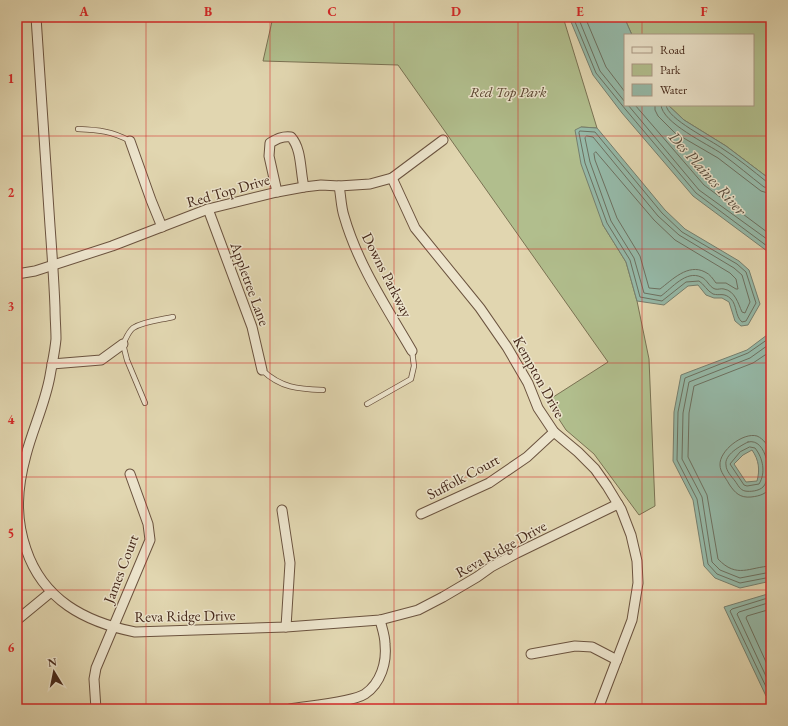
<svg xmlns="http://www.w3.org/2000/svg" width="788" height="726" font-family="'EB Garamond',serif">
<rect width="100%" height="100%" fill="#e1d6b0"/>
<filter id="stains"><feTurbulence type="fractalNoise" baseFrequency=".005" numOctaves="4"/><feColorMatrix values="0 0 0 0 .2 0 0 0 0 .09 0 0 0 0 .02 0 0 0 .5 -.17"/></filter>
<radialGradient id="worn" r=".72"><stop offset=".6" stop-color="#630" stop-opacity="0"/><stop offset="1" stop-color="#630" stop-opacity=".3"/></radialGradient>
<g fill="#b1be8d" stroke="#7a7253">
<polygon points="273,17 563,17 597,128 581,127 603,225 626,262 637,301 649,359 655,506 639,515 594,454 566,430 547,401 608,362 398,65 263,61"/>
<polygon points="624,17 771,17 771,180 726,146 684,120 668,105 753,105 753,35 632,35"/>
</g>
<g fill="#95b9a8" stroke="#757f6f" fill-rule="evenodd">
<polygon points="569,17 624,17 632,35 625,35 625,105 668,105 684,120 726,146 771,180 771,254 693,196 622,113 593,75"/>
<polygon points="581,127 597,128 665,210 685,229 739,261 749,270 760,304 748,325 741,326 735,321 729,302 722,298 714,298 706,295 698,285 688,286 664,305 637,301 626,262 603,225 581,164 575,130"/>
<path d="M771,332V581L740,588L715,578L704,566L693,500L673,461L674,412L681,375L747,350ZM752,450C759,460 760,470 757,481L746,482L734,464L743,455Z"/>
<polygon points="771,593 771,701 766,696 724,607"/>
</g>
<g fill="none" stroke-linecap="round" stroke-linejoin="round">
<g stroke="#6c7060" stroke-width="1">
<polyline points="573,17 596,73 626,110 696,193 771,249"/>
<polyline points="578,17 600,71 625,102"/>
<polyline points="585,17 606,67 625,92"/>
<polyline points="628,105 699,190 771,242"/>
<polyline points="635,105 704,185 771,235"/>
<polyline points="655,105 655,110 658,116 675,133 718,158 761,191 771,194"/>
<path d="M661,105C662,123 708,144 722,154C737,165 750,176 764,187L771,188"/>
<path d="M666,105C667,119 711,140 723,149C739,159 753,171 767,182L771,183"/>
<path d="M580,131L595,132L662,213L682,232L737,264L746,272L756,303L746,321L742,322C735,316 737,305 731,299C724,292 720,296 713,294C707,291 704,284 699,281L686,282L662,301L640,297L630,260L607,223L585,163L579,133Z"/>
<path d="M587,136L593,137L658,216L679,235L734,268L742,275L750,302L745,313L742,312C738,303 735,291 724,289C721,288 718,290 715,289C709,287 707,279 701,277C686,270 672,288 661,296L644,293L634,258L611,221L590,162L585,138Z"/>
<path d="M596,152L654,220L675,240L730,273L736,279L738,289H736L726,283H716C713,279 710,274 705,272C688,263 672,280 660,289L649,288L640,256L617,218L595,160L594,154Z"/>
<polyline points="771,337 748,353 685,378 678,412 677,460 697,499 708,564 717,574 740,583 771,577"/>
<polyline points="771,343 750,358 689,382 683,413 682,459 702,497 712,562 720,570 740,578 771,572"/>
<path d="M771,351L753,363L694,386L689,413L688,457L707,495L718,559C737,579 749,567 771,566"/>
<path d="M748,442C767,437 773,477 763,487C759,491 750,492 745,491C740,490 738,485 735,481C732,477 726,471 726,465C724,455 740,446 748,442Z"/>
<path d="M750,447L755,448C763,458 766,473 759,484L747,486L744,485L730,464L740,452Z"/>
<path d="M771,452C768,446 764,439 757,436C743,432 719,451 720,465C720,472 726,478 729,484C735,493 740,498 751,497C760,496 767,494 771,486"/>
<polyline points="771,597 732,609 730,611 769,693 771,696"/>
<polyline points="771,602 739,612 737,614 771,687"/>
<polyline points="771,609 747,616 746,618 771,673"/>
</g>
<g stroke="#6b533f" stroke-width="6">
<g id="lane">
<path d="M78,129C98,130 112,131 130,141"/>
<path d="M262,370C281,388 298,389 323,390"/>
<path d="M145,403L127,360L123,344C126,339 128,332 133,328C144,321 161,320 173,317"/>
<polyline points="367,404 411,379 414,366 412,351"/>
</g>
</g>
<g stroke="#6b533f" stroke-width="11">
<g id="street">
<path d="M36,17C41,87 45,156 50,226C52,253 54,281 55,308C55,318 56,329 56,339C55,351 52,364 50,376C45,404 33,428 26,455C17,488 15,517 26,549C43,600 85,622 135,632L286,627L380,620L418,610L443,597L477,577L491,567L517,553L618,504"/>
<polyline points="130,141 151,200 162,227"/>
<polyline points="392,178 415,228 480,308 507,347 528,383 538,408 554,432 578,452 595,469 607,486 621,509 631,535 637,561 638,583 632,620 598,709"/>
<path d="M339,186C341,196 341,207 344,216C358,265 387,308 412,351"/>
<path d="M277,192L269,156L270,143C277,139 282,136 291,137C302,149 300,171 304,187"/>
<polyline points="208,209 252,327 262,370"/>
<polyline points="17,274 35,271 112,246 208,209 277,192 304,187 321,185 339,186 370,184 392,178 443,140"/>
<polyline points="52,364 101,360 123,344"/>
<polyline points="282,510 290,563 286,627"/>
<polyline points="421,514 489,483 527,457 554,432"/>
<polyline points="17,620 51,592"/>
<polyline points="531,654 575,646 592,647 617,660"/>
<polyline points="96,709 94,679 96,668 150,540 148,524 130,474"/>
<path d="M290,709C307,706 353,702 365,694C381,683 387,662 385,644C385,636 382,628 380,620"/>
</g>
</g>
<use href="#lane" stroke="#ece4cc" stroke-width="4.5"/>
<use href="#street" stroke="#ece4cc" stroke-width="9"/>
</g>
<path fill="none" stroke="#d62828" stroke-width="1" stroke-opacity="0.55" d="M146,17V709M270,17V709M394,17V709M518,17V709M642,17V35M642,105V709M17,136H771M17,249H771M17,363H771M17,477H771M17,590H771"/>
<g text-anchor="middle" stroke-width="3" stroke-linejoin="round" paint-order="stroke">
<g font-size="15" font-style="italic" fill="#5a4530" stroke="#ece4cc">
<text x="508" y="97">Red Top Park</text>
</g>
<g font-size="15" fill="#442719" stroke="#ece4cc">
<text transform="translate(228 191) rotate(-16)" y="5">Red Top Drive</text>
<text transform="translate(387 275) rotate(63)" y="5">Downs Parkway</text>
<text transform="translate(250 284) rotate(70)" y="5">Appletree Lane</text>
<text transform="translate(539 377) rotate(61)" y="5">Kempton Drive</text>
<text transform="translate(463 477) rotate(-28)" y="5">Suffolk Court</text>
<text transform="translate(501 549) rotate(-29)" y="5">Reva Ridge Drive</text>
<text transform="translate(121 569) rotate(-69)" y="5">James Court</text>
<text transform="translate(185 616) rotate(-1)" y="5">Reva Ridge Drive</text>
</g>
<g font-size="16" font-style="italic" fill="#584c3d" stroke="#ece4cc">
<text transform="translate(708 173) rotate(48)" y="6">Des Plaines River</text>
</g>
</g>
<rect width="788" height="726" fill="none" stroke="#e1d6b0" stroke-width="44"/>
<rect x="624" y="34" width="130" height="72" fill="#ece4cc" stroke="#a99884"/>
<rect x="632" y="47" width="20" height="6" fill="#ece4cc" stroke="#a99884"/>
<text x="660" y="54" font-size="12" fill="#442719">Road</text>
<rect x="632" y="64" width="20" height="12" fill="#b1be8d" stroke="#a99884"/>
<text x="660" y="74" font-size="12" fill="#442719">Park</text>
<rect x="632" y="84" width="20" height="12" fill="#95b9a8" stroke="#a99884"/>
<text x="660" y="94" font-size="12" fill="#442719">Water</text>
<g transform="translate(54 672) rotate(350)" stroke="#ece4cc" stroke-width="3" paint-order="stroke">
<path d="M0-3L7 15L0 10L-7 15Z" fill="#442719"/>
<text y="-6" font-size="11" font-weight="bold" text-anchor="middle" fill="#442719">N</text>
</g>
<rect x="22" y="22" width="744" height="682" fill="none" stroke="#d62828" stroke-width="1.5"/>
<g font-size="13" text-anchor="middle" font-weight="bold" fill="#d62828">
<text x="84" y="16">A</text>
<text x="208" y="16">B</text>
<text x="332" y="16">C</text>
<text x="456" y="16">D</text>
<text x="580" y="16">E</text>
<text x="704" y="16">F</text>
<text x="11" y="83">1</text>
<text x="11" y="197">2</text>
<text x="11" y="311">3</text>
<text x="11" y="424">4</text>
<text x="11" y="538">5</text>
<text x="11" y="652">6</text>
</g>
<rect width="100%" height="100%" filter="url(#stains)"/>
<rect width="100%" height="100%" fill="url(#worn)"/>
</svg>
